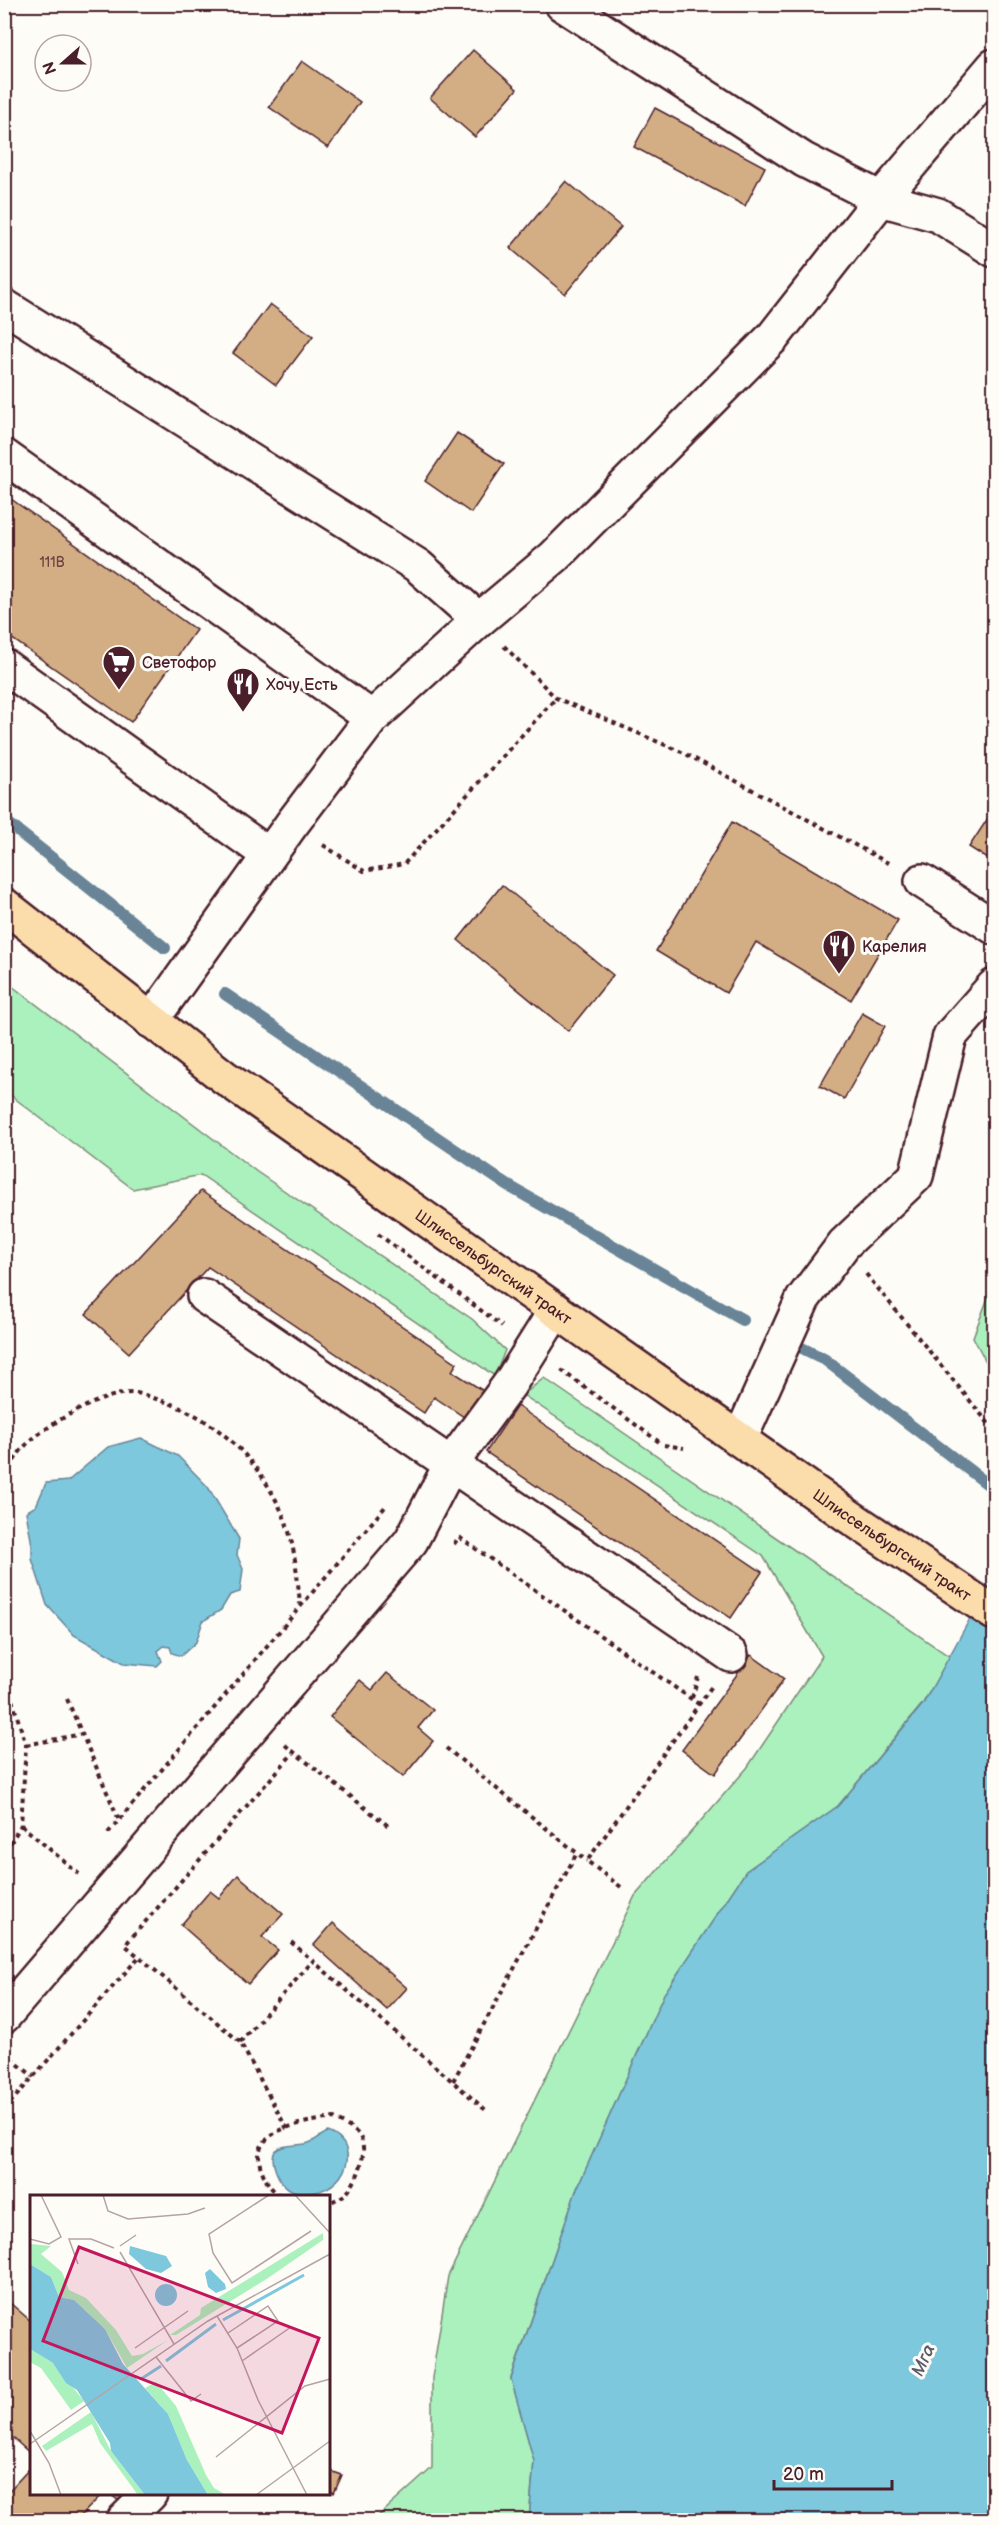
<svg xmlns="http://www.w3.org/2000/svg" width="999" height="2525" font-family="'Balsamiq Sans',sans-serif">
<rect width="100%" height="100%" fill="#fdfcf7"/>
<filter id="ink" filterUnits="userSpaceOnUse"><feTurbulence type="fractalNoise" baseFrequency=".0167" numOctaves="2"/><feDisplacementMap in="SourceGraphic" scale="12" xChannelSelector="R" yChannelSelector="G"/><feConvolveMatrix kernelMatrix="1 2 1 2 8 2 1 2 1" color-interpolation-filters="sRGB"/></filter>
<g filter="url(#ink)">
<g fill="#abf1bd" stroke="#7a8874" stroke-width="1.5">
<polygon points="4,980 257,1172 472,1319 505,1350 495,1376 201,1175 133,1189 5,1091"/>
<polygon points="994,1282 994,1377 973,1337"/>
<polygon points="544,1378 950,1657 923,1703 838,1806 746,1871 664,1994 576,2191 511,2378 534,2461 529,2520 374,2520 432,2468 432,2378 448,2276 635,1896 747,1768 822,1656 763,1556 523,1395"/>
</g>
<g fill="#7dc8dd" stroke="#698496" stroke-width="1.5">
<polygon points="141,1438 178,1456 208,1487 239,1539 237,1555 243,1569 240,1592 230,1595 221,1610 203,1621 196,1642 181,1656 172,1653 170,1647 164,1646 158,1651 162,1661 157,1666 124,1663 74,1635 47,1605 32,1559 32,1545 26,1512 36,1506 46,1483 68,1481 108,1447"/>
<polygon points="994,1575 994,2520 529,2520 534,2461 511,2379 576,2191 664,1994 746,1871 838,1806 923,1704"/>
<path d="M328,2132C367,2146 342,2201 297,2192C288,2190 281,2183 277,2174C264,2143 285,2147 305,2144C315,2143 319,2135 328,2132Z"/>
</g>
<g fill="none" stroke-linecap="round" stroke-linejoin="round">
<g stroke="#698496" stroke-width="12">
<polyline points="4,820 165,948"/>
<polyline points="225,994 507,1185 743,1320"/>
<polyline points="802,1348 824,1359 994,1489"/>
</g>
</g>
<g fill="#d3ae85" stroke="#4a1f2b" stroke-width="1.5">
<polygon points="473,50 517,89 475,137 430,98"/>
<polygon points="302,61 360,102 328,148 269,107"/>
<polygon points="655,108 765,167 745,206 634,147"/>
<polygon points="566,181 621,227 565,294 510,248"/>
<polygon points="270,304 313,336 276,385 233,353"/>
<polygon points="457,433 504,464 471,513 425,481"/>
<polygon points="4,494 196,630 131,722 4,633"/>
<polygon points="994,809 994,863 969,847"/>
<polygon points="732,822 898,920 851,1000 756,942 726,993 656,951"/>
<polygon points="502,885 613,975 568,1031 458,940"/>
<polygon points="862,1013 885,1026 844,1099 820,1086"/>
<polygon points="201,1191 457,1363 452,1371 485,1392 467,1419 434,1397 424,1413 208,1267 129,1353 86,1314"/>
<polygon points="517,1406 762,1572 731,1618 486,1452"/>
<polygon points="751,1655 784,1679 715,1774 682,1750"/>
<polygon points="387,1673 433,1710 418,1728 433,1741 403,1777 330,1717 360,1680 372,1690"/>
<polygon points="238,1875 283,1914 262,1937 278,1950 248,1984 181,1925 210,1891 219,1898"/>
<polygon points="333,1923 407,1988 387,2010 314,1945"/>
<polygon points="10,2303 32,2322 32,2455 4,2430 4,2305 6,2307"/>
<polygon points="32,2466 32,2494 102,2494 77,2520 4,2520 4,2496"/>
<polygon points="328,2470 342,2475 334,2493 328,2490"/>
<polygon points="110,2494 126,2494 119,2501"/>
</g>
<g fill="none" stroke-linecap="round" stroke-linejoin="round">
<g stroke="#4a1f2b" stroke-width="38">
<g id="minor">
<polyline points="562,4 804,160 881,199 938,215 994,250"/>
<polyline points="4,306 418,566 479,620"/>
<polyline points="4,456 372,718"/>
<polyline points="4,666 269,855"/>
<polyline points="922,881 994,927"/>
<polyline points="151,1021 291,825 372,718 479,620 554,557 773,337 881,199 994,66"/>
<polyline points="204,1296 731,1655"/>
<polyline points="740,1439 803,1299 844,1244 916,1176 950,1036 994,986"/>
<polyline points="4,2016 411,1541 451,1464 509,1385 556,1310"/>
<polyline points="124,2520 150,2494"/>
</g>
</g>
<g stroke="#4a1f2b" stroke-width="38">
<g id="major">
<path id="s1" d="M4,905L224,1077L847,1515L994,1613"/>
</g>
</g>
<g stroke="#4a1f2b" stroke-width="4" stroke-dasharray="4.5 4.5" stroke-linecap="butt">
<polyline points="504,646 556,698 684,753 892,865"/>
<polyline points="323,845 364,871 404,864 556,698"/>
<polyline points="378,1234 502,1326"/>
<polyline points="866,1274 994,1430"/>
<polyline points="561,1370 662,1444"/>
<polyline points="664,1445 684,1448"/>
<path d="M4,1476C11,1467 17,1454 25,1446C45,1425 105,1391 134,1393C142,1393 152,1398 160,1400C215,1418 254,1455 279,1506C294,1535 297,1572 300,1604"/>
<polyline points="454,1544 459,1537 700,1705"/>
<polyline points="4,1674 26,1745 21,1825 4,1854"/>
<polyline points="692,1698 698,1677"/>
<polyline points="67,1699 119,1820"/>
<polyline points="26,1745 82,1734"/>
<polyline points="285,1745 391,1828"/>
<polyline points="446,1748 587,1861"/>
<polyline points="21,1825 79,1874"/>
<polyline points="108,1833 385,1507"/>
<polyline points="621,1887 587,1861 712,1686"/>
<polyline points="291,1942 488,2112"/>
<polyline points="240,2042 313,1961"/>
<polyline points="4,2053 34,2077"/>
<polyline points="453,2081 577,1853"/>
<polyline points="4,2110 139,1957"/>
<polyline points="287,2129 240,2042 125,1945 294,1752"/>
<path d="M281,2196C270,2189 267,2183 262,2171C245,2129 304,2122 334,2118C341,2123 353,2128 358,2134C369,2147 360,2174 351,2187C346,2196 338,2199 328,2203"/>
</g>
<use href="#minor" stroke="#fdfcf7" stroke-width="33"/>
<use href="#major" stroke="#fbdcab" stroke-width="33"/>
</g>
</g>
<defs>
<g id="supermarket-pin" transform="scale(1.725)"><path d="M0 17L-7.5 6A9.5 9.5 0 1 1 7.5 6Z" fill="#4a1f2b" stroke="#fdfcf7"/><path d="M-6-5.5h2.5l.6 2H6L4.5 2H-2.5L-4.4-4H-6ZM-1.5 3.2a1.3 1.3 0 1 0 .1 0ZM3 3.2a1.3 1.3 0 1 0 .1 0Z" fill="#fff"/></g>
<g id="restaurant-pin" transform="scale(1.725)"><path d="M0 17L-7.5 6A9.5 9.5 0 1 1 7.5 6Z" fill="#4a1f2b" stroke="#fdfcf7"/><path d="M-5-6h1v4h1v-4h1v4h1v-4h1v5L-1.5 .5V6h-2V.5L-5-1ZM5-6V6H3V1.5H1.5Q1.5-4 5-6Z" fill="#fff"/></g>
</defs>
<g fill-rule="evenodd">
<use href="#supermarket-pin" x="119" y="662"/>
<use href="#restaurant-pin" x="243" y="684"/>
<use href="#restaurant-pin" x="839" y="946"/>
</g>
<g text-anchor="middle" stroke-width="6" stroke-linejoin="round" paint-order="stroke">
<g font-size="14" fill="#6c4342">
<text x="52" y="567">111В</text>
</g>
<g font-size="16" fill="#4a1f2b" stroke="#fdfcf7" text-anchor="start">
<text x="142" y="668">Светофор</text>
<text x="266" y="690">Хочу Есть</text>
<text x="862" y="952">Карелия</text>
</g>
<g font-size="16" fill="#4a1f2b" stroke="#fdfcf7">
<text dy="6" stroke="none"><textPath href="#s1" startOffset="609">Шлиссельбургский тракт</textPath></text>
<text dy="6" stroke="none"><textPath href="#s1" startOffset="1095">Шлиссельбургский тракт</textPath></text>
</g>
<g font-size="18" font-style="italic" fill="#5c5a69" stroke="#fdfcf7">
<text transform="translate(923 2360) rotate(-66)" y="6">Мга</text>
</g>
</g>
<g transform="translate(30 2195)">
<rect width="300" height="300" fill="#fdfcf7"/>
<path d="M293,38V45L238,83L146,140H140L170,120L171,113ZM1,49L21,51L11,59L32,77L39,95L56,103L86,135L102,161L113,159L138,145L97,173L75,134L44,105L29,102L21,82L0,69ZM0,154L23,168L54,206L41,215L11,173L0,167ZM126,187L146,211L176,280L184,293L196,300H178L157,265L138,219L115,193ZM61,217L81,256L115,300H108L70,248L62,229L16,256L12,251Z" fill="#abf1bd"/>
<path d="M100,51L136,61L142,71L131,78L116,74L99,59ZM0,69L21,82L29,102L44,105L75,134L93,169L138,219L157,265L178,300H115L81,256L80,248L47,195L36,188L23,168L0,154ZM180,74L195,89L196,94L186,98L178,92L175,78ZM125 100a11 11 0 1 1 22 0a11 11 0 1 1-22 0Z" fill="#7dc8dd"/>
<path fill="none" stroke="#7dc8dd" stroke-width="3" d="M193,125L274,80M136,166L186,129M111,184L131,171"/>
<path fill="none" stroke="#b5a4a5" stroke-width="1.5" d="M73,0L78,16L98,24L158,19L175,13M239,0L179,39L183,58L202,88L281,36M265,0L300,38M0,44L19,49L31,42L11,0M90,51L106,40M90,57L144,149M48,69L39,44H61L84,53M187,121L207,153L228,205L277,300M198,138L238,111L248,126L207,153M105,153L158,116M126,162L161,206L171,199M212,166L261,132M0,236L19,268L31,300M0,249L178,126L300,59M186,262L275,191L300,184M226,300L300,246"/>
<path fill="#c2185b" fill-opacity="0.15" stroke="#c2185b" stroke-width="3" d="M49,52L289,143L252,238L13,146Z"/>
<rect width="300" height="300" fill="none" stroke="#4a1f2b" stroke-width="3"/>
</g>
<rect width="999" height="2525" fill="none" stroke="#fdfcf7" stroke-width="24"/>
<rect x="12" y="12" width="975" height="2501" fill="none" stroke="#4a1f2b" stroke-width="2" filter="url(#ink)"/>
<g transform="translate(63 63) rotate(249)"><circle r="28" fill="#fdfcf7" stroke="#b5a4a5" stroke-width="1.5"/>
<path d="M0-4.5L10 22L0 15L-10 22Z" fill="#4a1f2b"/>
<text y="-9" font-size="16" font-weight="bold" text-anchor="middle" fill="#4a1f2b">N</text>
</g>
<path d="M774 2480v9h118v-9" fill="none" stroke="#4a1f2b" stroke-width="3"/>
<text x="783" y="2480" font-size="18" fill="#4a1f2b" stroke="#fdfcf7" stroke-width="4.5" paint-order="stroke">20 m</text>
</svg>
